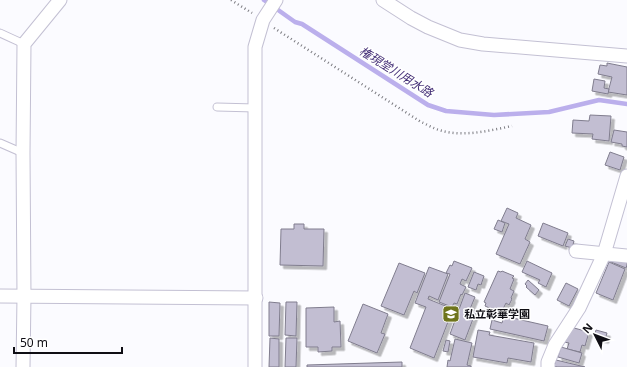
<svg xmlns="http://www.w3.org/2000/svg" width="627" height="367" font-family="'Noto Sans','Noto Sans JP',sans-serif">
<defs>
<filter id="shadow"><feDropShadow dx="3.5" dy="3.5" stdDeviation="0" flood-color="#0004"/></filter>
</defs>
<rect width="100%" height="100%" fill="#fbfbff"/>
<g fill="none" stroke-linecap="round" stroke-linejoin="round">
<polyline stroke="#bbafec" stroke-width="4.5" points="264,0 295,22 302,24 428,105 446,111 494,115 549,112 599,100 627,104"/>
</g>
<g fill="#c2bed2" stroke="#807d8e" filter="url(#shadow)">
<polygon points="607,63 627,67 627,95 608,92 612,77 598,74 600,65 607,66"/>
<polygon points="594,79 605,81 604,88 609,89 608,94 592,91"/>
<polygon points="590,115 611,116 609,141 592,139 593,134 572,133 573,120 589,121"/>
<polygon points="614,130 627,132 627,147 622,146 622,144 611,142"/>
<polygon points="610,152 624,157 620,170 605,165"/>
<polygon points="507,208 518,213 516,218 531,225 525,239 530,242 520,264 496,254 509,224 501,221"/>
<polygon points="498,220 505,223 502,232 494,229"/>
<polygon points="543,223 568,233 563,246 538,236"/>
<polygon points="294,224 304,224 304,229 324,229 323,266 280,265 281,229 294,229"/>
<polygon points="568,239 574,241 572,248 565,246"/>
<polygon points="613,258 627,259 627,265 626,268 611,262"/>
<polygon points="454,261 472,268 466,281 462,279 460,284 466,287 462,295 461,294 457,304 454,303 452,307 439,302 450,274 446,273 450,265 452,266"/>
<polygon points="527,261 552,273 546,287 538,283 540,280 522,272"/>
<polygon points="609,262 625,269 613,300 596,293"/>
<polygon points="399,263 425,273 417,293 414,291 404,315 381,306"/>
<polygon points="429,267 448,274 438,300 429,296 428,299 453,309 434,358 410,348 426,307 415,303"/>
<polygon points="498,271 501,272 502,271 514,276 512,278 514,279 510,289 514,291 511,298 512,299 509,305 506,303 501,313 485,306 486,303 484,302"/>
<polygon points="474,272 484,276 481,285 478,284 476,290 468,287"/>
<polygon points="528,280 539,290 535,295 526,287 527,286 525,284"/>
<polygon points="566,283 578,289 569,306 557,300"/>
<polygon points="465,293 475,297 470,309 476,311 465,340 450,334"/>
<polygon points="269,302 280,303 279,336 269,336"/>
<polygon points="286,302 297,302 296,336 285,335"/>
<polygon points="363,304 388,314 381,333 385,334 377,353 348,341"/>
<polygon points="334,307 334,322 340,321 341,347 332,347 332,351 318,352 318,347 306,347 306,308"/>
<polygon points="504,316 548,326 544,341 490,329 492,320 502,323"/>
<polygon points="574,328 589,332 585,346 582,345 580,352 567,349 569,343 564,342 565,338"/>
<polygon points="478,330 490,332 489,335 534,343 531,362 508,358 507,363 473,357"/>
<polygon points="596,330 607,333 605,340 594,337"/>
<polygon points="270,338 279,339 279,367 269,367"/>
<polygon points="286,338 297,338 296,367 285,367"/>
<polygon points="455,339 472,343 467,365 471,366 471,367 447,367 448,360 450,361"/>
<polygon points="446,340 450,341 448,352 443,351"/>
<polygon points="561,347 582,353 579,363 558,357"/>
<polygon points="556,360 585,367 557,367 554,366"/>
<polygon points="402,362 402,367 307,367 307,365"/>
</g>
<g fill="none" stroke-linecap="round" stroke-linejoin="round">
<g stroke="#c3c0d3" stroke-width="9">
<g id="lane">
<polyline points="0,33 24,44"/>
<polyline points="217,107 255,108"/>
<polyline points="0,143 23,153"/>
</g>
</g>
<g stroke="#c3c0d3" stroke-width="15">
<g id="street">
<polyline points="383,0 411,18 428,27 460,40 483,44 627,56"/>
<polyline points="576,251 627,256"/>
<polyline points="0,296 256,298"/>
<polyline points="23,367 24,296 23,153 24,44 60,0"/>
<polyline points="255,367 255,47 263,20 276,0"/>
<polyline points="548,367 548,362 555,345 579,308 604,254 627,176"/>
</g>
</g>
<g stroke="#7b7b80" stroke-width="2.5" stroke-dasharray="1 3" stroke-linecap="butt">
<polyline points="231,0 252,13"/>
<path d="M274,28L421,122C426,124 431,127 436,129C461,138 487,131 512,126"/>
</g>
<use href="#lane" stroke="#fff" stroke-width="7"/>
<use href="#street" stroke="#fff" stroke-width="13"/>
</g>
<defs>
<g id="school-square" transform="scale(0.9)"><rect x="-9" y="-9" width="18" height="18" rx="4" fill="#6e741c" stroke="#fff"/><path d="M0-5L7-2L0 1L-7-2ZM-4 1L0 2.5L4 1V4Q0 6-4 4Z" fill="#fff"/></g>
</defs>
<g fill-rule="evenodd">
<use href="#school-square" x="451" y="314"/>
</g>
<g text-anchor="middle" stroke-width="3" stroke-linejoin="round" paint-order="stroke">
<g font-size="11" font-weight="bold" fill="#0f0e14" stroke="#fff" text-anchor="start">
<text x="464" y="318">私立彰華学園</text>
</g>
<g font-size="12" font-style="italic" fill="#463178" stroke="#fff">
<text transform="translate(396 72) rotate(32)" y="4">権現堂川用水路</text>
</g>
</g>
<g transform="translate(595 335) rotate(312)" stroke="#ffffff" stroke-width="3" paint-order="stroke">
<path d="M0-3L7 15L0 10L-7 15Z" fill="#0f0e14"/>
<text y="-6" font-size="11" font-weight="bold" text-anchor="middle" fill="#0f0e14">N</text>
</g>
<path d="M14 347v6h108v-6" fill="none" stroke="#0f0e14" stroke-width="2"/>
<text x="20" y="347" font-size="12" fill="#0f0e14" stroke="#ffffff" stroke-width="3" paint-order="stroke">50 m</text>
</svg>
